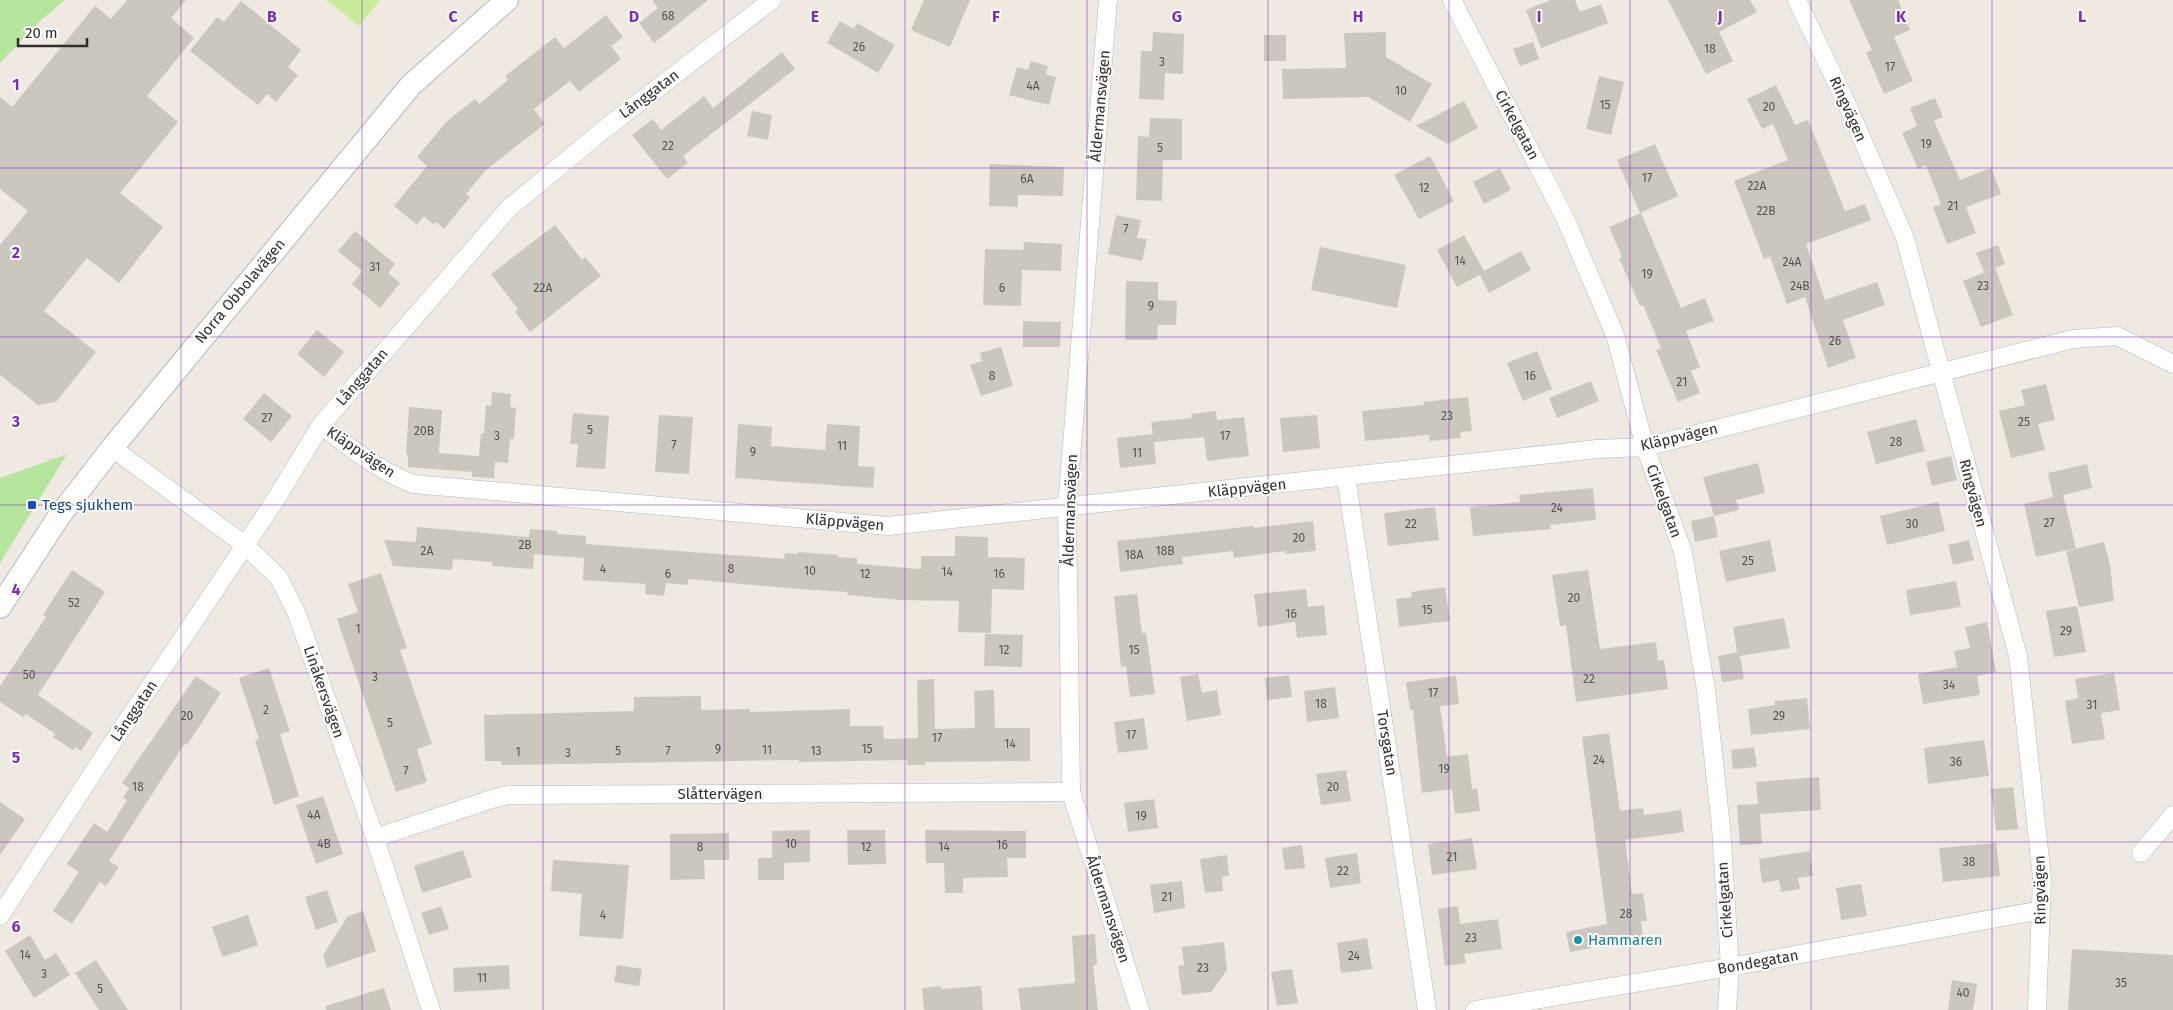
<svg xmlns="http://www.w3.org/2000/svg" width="2173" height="1010" font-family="'Fira Sans',sans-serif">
<rect width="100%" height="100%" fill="#efe9e1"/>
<g fill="#b6e59e">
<polygon points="0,0 65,0 42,19 0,63"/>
<polygon points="67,454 0,563 0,478"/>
</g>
<polygon fill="#c9ec9a" points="326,0 380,0 359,26"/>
<g fill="#cbc7bf">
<polygon points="127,0 186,0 171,18 194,38 147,96 178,122 120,193 163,227 119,283 87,258 44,311 96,352 56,402 38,405 0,375 0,245 28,211 0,189 0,97 12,107 95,6 111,19"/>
<polygon points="652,0 708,0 654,43 639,23 658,8"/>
<polygon points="924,0 970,0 950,47 911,30"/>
<polygon points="1551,0 1575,0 1580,12 1601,4 1608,23 1541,48 1526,10"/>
<polygon points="1668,0 1750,0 1757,12 1719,32 1733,61 1706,74"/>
<polygon points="1849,0 1898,0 1910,30 1894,37 1913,81 1884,94 1866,52 1872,50"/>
<polygon points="241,1 301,50 288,67 298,75 276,102 267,94 258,105 190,51 217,17 224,22"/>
<polygon points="606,15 623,37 611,46 621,59 579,92 570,81 534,109 545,124 486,170 466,194 470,197 444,229 436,222 434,225 424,216 417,225 394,206 427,166 417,157 447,121 475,99 479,104 508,80 505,76 555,37 564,48"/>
<polygon points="840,21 854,29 857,23 895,45 878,73 827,43"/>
<polygon points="1153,32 1184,34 1183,74 1165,73 1164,100 1139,99 1141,51 1152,51"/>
<polygon points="1386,32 1386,57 1432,84 1410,122 1368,97 1283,99 1282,69 1346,68 1344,33"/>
<rect x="1264" y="35" width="22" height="26"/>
<polygon points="1533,42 1539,59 1520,66 1513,49"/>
<polygon points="782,52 795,69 683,156 688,163 667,179 632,135 653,119 661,130 704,96 713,108"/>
<polygon points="1031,61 1048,66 1046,74 1056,77 1049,105 1009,95 1017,67 1028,70"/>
<polygon points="1599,76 1624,82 1611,135 1586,129"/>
<polygon points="1776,85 1795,125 1808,120 1845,211 1865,204 1871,220 1806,244 1825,300 1877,282 1885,305 1843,320 1856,358 1828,368 1805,297 1787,304 1770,257 1764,259 1734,181 1788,160 1773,124 1762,129 1747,99"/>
<polygon points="1935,98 1943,117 1934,121 1960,180 1991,168 2001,194 1966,207 1976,233 1947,244 1933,207 1941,204 1926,165 1918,169 1902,133 1917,126 1910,108"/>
<polygon points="1464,101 1478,128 1448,144 1416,126"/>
<polygon points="752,111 772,115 768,140 747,136"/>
<polygon points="1150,118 1182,119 1182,160 1163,160 1162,201 1136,200 1138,136 1149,137"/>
<polygon points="1655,144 1678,196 1640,213 1617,160"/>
<polygon points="1430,156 1454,201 1419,219 1394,175"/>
<polygon points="990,164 1064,167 1063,196 1018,195 1018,207 989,206"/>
<polygon points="1500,168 1511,190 1484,204 1473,182"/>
<polygon points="1641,213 1681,308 1705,298 1714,321 1686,331 1700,367 1691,371 1700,393 1678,402 1656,350 1661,348 1643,305 1640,306 1619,258 1622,257 1609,227"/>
<polygon points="1116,215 1141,220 1137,238 1147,239 1142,261 1108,254"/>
<polygon points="555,225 582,260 585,257 601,276 530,332 515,312 518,309 491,274"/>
<polygon points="355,231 395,264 388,273 400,283 380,308 352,284 362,271 338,251"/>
<polygon points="1464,235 1484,271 1521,251 1531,270 1489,293 1480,275 1457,287 1437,250"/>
<polygon points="1024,242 1062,244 1061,271 1022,270 1021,306 983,305 985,249 1023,250"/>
<polygon points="1998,245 2005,264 1984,272 1976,253"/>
<polygon points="1320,247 1406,265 1397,308 1311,290"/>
<polygon points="1995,268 2013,315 1981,327 1963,281"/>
<polygon points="1126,281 1158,282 1158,300 1177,301 1176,325 1158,325 1157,340 1125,340"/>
<polygon points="1023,321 1061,322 1060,347 1023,347"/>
<polygon points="317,330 344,352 324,377 297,354"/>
<polygon points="1001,347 1013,386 981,396 970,365 982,361 980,353"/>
<polygon points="1537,351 1552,389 1523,401 1507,363"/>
<polygon points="1591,381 1599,401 1557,418 1549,398"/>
<polygon points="2046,384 2055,420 2038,424 2045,450 2011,458 1999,411 2025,405 2021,390"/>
<polygon points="492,392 511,394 510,407 516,408 514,439 510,439 508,463 495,462 494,478 472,477 472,472 408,467 408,455 406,455 409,407 442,410 439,453 479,456 481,433 484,434 486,405 491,406"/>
<polygon points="264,393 292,416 271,442 243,419"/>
<polygon points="1468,397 1472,431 1460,432 1461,438 1429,441 1429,435 1427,435 1365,441 1362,411 1424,405 1423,402"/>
<polygon points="1216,411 1217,420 1244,417 1249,456 1207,461 1204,437 1154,442 1156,464 1120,468 1117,438 1153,434 1151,422 1192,418 1191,414"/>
<polygon points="573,413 609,416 605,469 576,467 578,444 570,444"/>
<polygon points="659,415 693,417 689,474 655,472"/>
<polygon points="1317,415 1320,448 1283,452 1280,418"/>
<polygon points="1916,419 1925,451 1876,464 1867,432"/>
<polygon points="738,424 772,427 771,446 825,450 827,424 860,426 858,466 875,467 873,488 735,478"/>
<polygon points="1951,456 1957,480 1932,486 1926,462"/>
<polygon points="1758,463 1765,493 1736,500 1739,510 1714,516 1703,477"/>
<polygon points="2087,464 2092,488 2063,495 2076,548 2036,557 2024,504 2053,497 2048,473"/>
<polygon points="1593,488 1596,520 1550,525 1551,529 1473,536 1470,507 1520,502 1519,495"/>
<polygon points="1938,502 1945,531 1887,545 1880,516"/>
<polygon points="1435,507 1439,540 1388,546 1384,513"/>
<polygon points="1714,516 1718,537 1695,542 1691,521"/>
<polygon points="1313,521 1316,551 1285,554 1285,551 1234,558 1233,551 1182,557 1183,564 1120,572 1117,541 1253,526 1254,528"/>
<polygon points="417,527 529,537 530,529 557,531 557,534 586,536 586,544 784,559 785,553 798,554 798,552 838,555 837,557 857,558 857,564 921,569 921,556 955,556 955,536 988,537 988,557 1025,558 1024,590 992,589 991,633 958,632 959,601 900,600 847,595 848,592 798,589 688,579 688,585 666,583 664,596 645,594 646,584 583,580 584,558 534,554 533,569 492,566 493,562 453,559 452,570 393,566 384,540 416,542"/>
<polygon points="1770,540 1776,571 1726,582 1719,551"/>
<polygon points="1969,540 1974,560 1953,565 1948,545"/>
<polygon points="2104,542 2110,565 2114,601 2079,607 2066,551"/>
<polygon points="72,570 105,592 38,695 93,733 81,751 75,747 73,750 53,737 55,734 26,714 23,717 0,702 0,686 46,617 43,615"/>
<polygon points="1588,570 1600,649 1656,642 1658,661 1664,660 1668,689 1576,702 1566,625 1560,626 1552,575"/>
<polygon points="381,573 407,648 400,650 432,744 417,749 427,782 396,792 337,619 358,612 348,584"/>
<polygon points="1956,581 1961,607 1910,615 1906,590"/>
<polygon points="1445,587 1450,621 1399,627 1396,599 1412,597 1411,592"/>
<polygon points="1306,589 1308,607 1324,605 1327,635 1297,638 1295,622 1258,627 1254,594"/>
<polygon points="1137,594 1142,633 1146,633 1155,694 1130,697 1126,666 1121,667 1114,596"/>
<polygon points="2077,606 2086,652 2054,657 2046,611"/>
<polygon points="1784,618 1790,648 1740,656 1744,679 1722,682 1718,656 1737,652 1733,627"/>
<polygon points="1987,622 1996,672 1977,676 1980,695 1923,704 1918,674 1957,667 1954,651 1970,648 1965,627"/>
<polygon points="985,634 1023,635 1022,667 984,666"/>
<polygon points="269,668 290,731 280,734 299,796 274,805 255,740 259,739 239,678"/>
<polygon points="2114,673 2120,710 2101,713 2105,739 2072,744 2065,701 2078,698 2075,679"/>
<polygon points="1198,674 1202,693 1217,690 1221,715 1187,721 1180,677"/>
<polygon points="1289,675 1292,697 1267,700 1265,678"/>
<polygon points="196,676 221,693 187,745 185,743 109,861 119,867 106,886 100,882 72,924 53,911 79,872 67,864 94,823 107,832 127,800 123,798 129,788 122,783"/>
<polygon points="1456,676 1459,704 1440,706 1447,757 1468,754 1472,789 1477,788 1480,811 1455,814 1452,789 1422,793 1413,710 1410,710 1406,682"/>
<polygon points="934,679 935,729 975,728 974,691 994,690 995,728 1030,728 1030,761 925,762 925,765 907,765 907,760 799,762 799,760 502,765 501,761 485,761 484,715 634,711 634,697 701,696 701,710 750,709 750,712 850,709 850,726 883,726 884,739 918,738 917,680"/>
<polygon points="1335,687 1339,718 1307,722 1304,691"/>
<polygon points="1807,698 1810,729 1751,735 1748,709 1775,705 1775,701"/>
<polygon points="1144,718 1148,749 1118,753 1114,722"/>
<polygon points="1609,733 1620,811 1643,808 1644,815 1681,810 1684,832 1625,840 1632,894 1643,893 1647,921 1641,921 1643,938 1591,945 1591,948 1570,952 1566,932 1607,924 1582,737"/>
<polygon points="1984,740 1989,776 1928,784 1924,748"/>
<polygon points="1754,747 1757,767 1733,769 1731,750"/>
<polygon points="1346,770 1351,801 1321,805 1316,774"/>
<polygon points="1819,777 1821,810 1760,814 1762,844 1740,845 1737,805 1758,804 1756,782"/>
<polygon points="2013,787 2018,829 1996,831 1991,789"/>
<polygon points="323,796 343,854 316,864 296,805"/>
<polygon points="1154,799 1158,828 1128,832 1124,803"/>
<polygon points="0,802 25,819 0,855"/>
<polygon points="810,830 810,862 784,863 784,880 758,880 758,858 772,858 772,831"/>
<polygon points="847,830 885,830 886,864 848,865"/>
<polygon points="925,830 1026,831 1026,858 1007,858 1008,877 963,878 963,893 945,893 944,863 926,863"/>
<polygon points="729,833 729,860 704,860 705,879 670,880 670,834"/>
<polygon points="1472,838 1477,869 1432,875 1428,844"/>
<polygon points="1996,843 2000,876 1943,882 1939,848"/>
<polygon points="1302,845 1305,868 1285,870 1282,848"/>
<polygon points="463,850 472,877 422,893 414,866"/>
<polygon points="1810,851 1813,876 1798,878 1800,889 1781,892 1779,880 1762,883 1759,859"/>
<polygon points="1357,853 1361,883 1330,888 1325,858"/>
<polygon points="1227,855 1229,876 1222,877 1223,891 1205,893 1200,859"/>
<polygon points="553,860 629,865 623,939 579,936 582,894 551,891"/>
<polygon points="1182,881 1185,908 1154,913 1150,885"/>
<polygon points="1861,884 1867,916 1841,920 1836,888"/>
<polygon points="327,890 338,922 316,930 305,897"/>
<polygon points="441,906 449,929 429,935 421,913"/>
<polygon points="1458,906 1460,924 1498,919 1502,949 1464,954 1466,963 1445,966 1438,909"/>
<polygon points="363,911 376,951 327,968 323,955 348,916"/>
<polygon points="248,915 258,945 222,957 212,927"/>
<polygon points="1095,934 1097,965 1093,965 1098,1010 1021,1010 1018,988 1075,983 1072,936"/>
<polygon points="30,935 45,960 56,953 70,975 34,998 5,951"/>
<polygon points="1367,938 1372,969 1341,973 1337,943"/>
<polygon points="1224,942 1227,970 1211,992 1182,995 1178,966 1184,965 1182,947"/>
<polygon points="2072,949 2173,955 2173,1010 2068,1010"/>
<polygon points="96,960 128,1010 99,1010 75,973"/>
<polygon points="509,965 510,989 454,992 453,968"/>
<polygon points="617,965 642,969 639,986 614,982"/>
<polygon points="1292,969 1298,1003 1277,1006 1271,972"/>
<polygon points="1952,980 1977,984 1973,1010 1948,1010"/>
<polygon points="941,986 941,989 981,986 983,1010 924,1010 922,988"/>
<polygon points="384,988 391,1010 326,1010 326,1006"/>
</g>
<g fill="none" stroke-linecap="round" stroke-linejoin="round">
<g stroke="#b4b7c1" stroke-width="19">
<g id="minor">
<polyline points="1108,0 1067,507 1071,792 1140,1010"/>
<polyline points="1452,0 1565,218 1615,335 1645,447 1683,552 1706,690 1721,827 1730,967 1727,1010"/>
<polyline points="1797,0 1845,100 1905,238 2018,656 2042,878 2037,1010"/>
<path d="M321,425C350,448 378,470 413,484L888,526L1597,449L1645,447L2073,339L2117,336L2173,364"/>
<polyline points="112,448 245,545 279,578 297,614 375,838 431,1010"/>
<polyline points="1346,477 1427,1010"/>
<polyline points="375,838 495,798 508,795 1071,792"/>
<polyline points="2141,853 2173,815"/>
<polyline points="0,916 115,739 274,502 321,425 509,208 602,131 772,0"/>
<polyline points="1475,1010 1730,967 2041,910"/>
</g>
</g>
<g stroke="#b4b7c1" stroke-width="24">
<polyline id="tertiary" points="0,607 60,515 112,448 411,85 507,0"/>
</g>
<use href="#minor" stroke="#fff" stroke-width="18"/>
<use href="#tertiary" stroke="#fff" stroke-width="22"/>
</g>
<path fill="none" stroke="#7b2cbf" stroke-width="1" stroke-opacity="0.55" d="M181,0V1010M362,0V1010M543,0V1010M724,0V1010M905,0V1010M1087,0V1010M1268,0V1010M1449,0V1010M1630,0V1010M1811,0V1010M1992,0V1010M0,168H2173M0,337H2173M0,505H2173M0,673H2173M0,842H2173"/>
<rect fill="#1a4fb4" stroke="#fff" stroke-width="2" x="27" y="500" width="10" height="10" rx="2.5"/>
<circle fill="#0f9aa8" stroke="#fff" stroke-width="2" cx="1578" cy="940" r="5"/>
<g text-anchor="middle" stroke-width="4" stroke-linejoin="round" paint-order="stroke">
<g font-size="12" fill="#555452">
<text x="668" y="20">68</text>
<text x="859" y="51">26</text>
<text x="1710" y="53">18</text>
<text x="1162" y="66">3</text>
<text x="1890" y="71">17</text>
<text x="1033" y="90">4A</text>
<text x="1401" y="95">10</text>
<text x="1605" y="109">15</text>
<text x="1769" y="111">20</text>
<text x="1926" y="148">19</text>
<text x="668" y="150">22</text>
<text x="1160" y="152">5</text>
<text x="1647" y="182">17</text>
<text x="1027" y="183">6A</text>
<text x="1757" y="190">22A</text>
<text x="1424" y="192">12</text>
<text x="1953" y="210">21</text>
<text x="1766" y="215">22B</text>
<text x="1126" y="233">7</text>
<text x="1460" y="265">14</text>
<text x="1792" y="266">24A</text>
<text x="375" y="271">31</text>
<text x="1647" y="278">19</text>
<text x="1800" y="290">24B</text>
<text x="1983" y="290">23</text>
<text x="543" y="292">22A</text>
<text x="1002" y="292">6</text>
<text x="1151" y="310">9</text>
<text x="1835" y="345">26</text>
<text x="992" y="380">8</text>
<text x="1530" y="380">16</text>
<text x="1682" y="386">21</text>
<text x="1447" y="420">23</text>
<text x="267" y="422">27</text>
<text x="2024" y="426">25</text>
<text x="590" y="434">5</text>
<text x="424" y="435">20B</text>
<text x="497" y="440">3</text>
<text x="1225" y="440">17</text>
<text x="1896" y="446">28</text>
<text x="674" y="449">7</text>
<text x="842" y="450">11</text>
<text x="753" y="456">9</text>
<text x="1137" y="457">11</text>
<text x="1557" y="512">24</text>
<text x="2049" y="527">27</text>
<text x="1411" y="528">22</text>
<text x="1912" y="528">30</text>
<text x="1299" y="542">20</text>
<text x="525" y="549">2B</text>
<text x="427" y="555">2A</text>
<text x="1165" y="555">18B</text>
<text x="1134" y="559">18A</text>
<text x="1748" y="565">25</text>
<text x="603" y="573">4</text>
<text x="731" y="573">8</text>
<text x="810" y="575">10</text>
<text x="947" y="576">14</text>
<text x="668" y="578">6</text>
<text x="865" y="578">12</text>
<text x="999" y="578">16</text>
<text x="1574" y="602">20</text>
<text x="74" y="607">52</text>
<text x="1427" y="614">15</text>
<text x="1291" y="618">16</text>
<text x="358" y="633">1</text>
<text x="2066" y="635">29</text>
<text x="1004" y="654">12</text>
<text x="1134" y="654">15</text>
<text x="29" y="679">50</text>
<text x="375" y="681">3</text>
<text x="1589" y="683">22</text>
<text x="1949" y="689">34</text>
<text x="1433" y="697">17</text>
<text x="1321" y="708">18</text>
<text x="2092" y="709">31</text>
<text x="266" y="714">2</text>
<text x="187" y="720">20</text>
<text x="1779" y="720">29</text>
<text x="390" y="727">5</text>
<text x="1131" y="739">17</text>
<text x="937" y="742">17</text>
<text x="1010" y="748">14</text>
<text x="718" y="753">9</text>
<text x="867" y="753">15</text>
<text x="767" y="754">11</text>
<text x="618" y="755">5</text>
<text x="668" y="755">7</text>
<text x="816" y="755">13</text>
<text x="518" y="756">1</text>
<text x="568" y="757">3</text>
<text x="1599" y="764">24</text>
<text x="1956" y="766">36</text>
<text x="1444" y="773">19</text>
<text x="406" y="775">7</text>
<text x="138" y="791">18</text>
<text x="1333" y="791">20</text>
<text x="314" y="819">4A</text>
<text x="1141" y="820">19</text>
<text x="324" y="848">4B</text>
<text x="791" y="848">10</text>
<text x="1002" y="849">16</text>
<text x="700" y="851">8</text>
<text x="866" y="851">12</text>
<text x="944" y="851">14</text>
<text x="1452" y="861">21</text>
<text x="1969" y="866">38</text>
<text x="1343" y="875">22</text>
<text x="1167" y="901">21</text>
<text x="1626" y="918">28</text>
<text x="603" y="919">4</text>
<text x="1471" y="942">23</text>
<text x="25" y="959">14</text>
<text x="1354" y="960">24</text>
<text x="1203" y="972">23</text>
<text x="44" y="978">3</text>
<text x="482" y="982">11</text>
<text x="2121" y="987">35</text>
<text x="100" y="993">5</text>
<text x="1963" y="997">40</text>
</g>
<g font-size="15" fill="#2e2e2e" stroke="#fff">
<text transform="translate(649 94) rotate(-37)" y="5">Långgatan</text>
<text transform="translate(1100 106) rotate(-85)" y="5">Åldermansvägen</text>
<text transform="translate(1848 109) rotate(66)" y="5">Ringvägen</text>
<text transform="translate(1517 125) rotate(62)" y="5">Cirkelgatan</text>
<text transform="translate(240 291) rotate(-50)" y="5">Norra Obbolavägen</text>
<text transform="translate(362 377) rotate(-49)" y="5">Långgatan</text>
<text transform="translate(1679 437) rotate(-13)" y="5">Kläppvägen</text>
<text transform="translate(361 452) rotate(34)" y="5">Kläppvägen</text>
<text transform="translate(1247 488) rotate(-6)" y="5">Kläppvägen</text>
<text transform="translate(1973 493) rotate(75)" y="5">Ringvägen</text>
<text transform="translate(1664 501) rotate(70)" y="5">Cirkelgatan</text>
<text transform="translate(1070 510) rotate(-88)" y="5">Åldermansvägen</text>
<text transform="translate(845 522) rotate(5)" y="5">Kläppvägen</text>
<text transform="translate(324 692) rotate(71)" y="5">Linåkersvägen</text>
<text transform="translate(134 711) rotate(-56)" y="5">Långgatan</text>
<text transform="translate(1387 743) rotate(81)" y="5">Torsgatan</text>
<text x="720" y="799">Slåttervägen</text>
<text transform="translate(2040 890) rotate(-91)" y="5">Ringvägen</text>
<text transform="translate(1725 900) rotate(-94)" y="5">Cirkelgatan</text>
<text transform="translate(1108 909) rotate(72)" y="5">Åldermansvägen</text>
<text transform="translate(1758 962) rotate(-10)" y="5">Bondegatan</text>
</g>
<g font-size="15" fill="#164399" stroke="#fff" text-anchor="start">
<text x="42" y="510">Tegs sjukhem</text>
</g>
<g font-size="15" fill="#0d838f" stroke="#fff" text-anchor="start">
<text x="1588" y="945">Hammaren</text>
</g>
</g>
<g font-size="16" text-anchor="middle" font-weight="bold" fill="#7b2cbf" stroke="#fff" stroke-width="4" stroke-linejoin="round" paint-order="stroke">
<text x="272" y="22">B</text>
<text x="453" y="22">C</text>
<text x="634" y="22">D</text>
<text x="815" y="22">E</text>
<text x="996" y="22">F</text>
<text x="1177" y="22">G</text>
<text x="1358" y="22">H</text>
<text x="1539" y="22">I</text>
<text x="1720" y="22">J</text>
<text x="1901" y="22">K</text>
<text x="2082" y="22">L</text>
<text x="16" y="90">1</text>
<text x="16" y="258">2</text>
<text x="16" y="427">3</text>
<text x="16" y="595">4</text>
<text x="16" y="763">5</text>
<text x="16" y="932">6</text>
</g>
<path d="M18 38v8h69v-8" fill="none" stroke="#2e2e2e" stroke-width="2.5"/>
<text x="25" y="38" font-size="15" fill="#2e2e2e" stroke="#ffffff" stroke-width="4" paint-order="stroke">20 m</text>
</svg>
